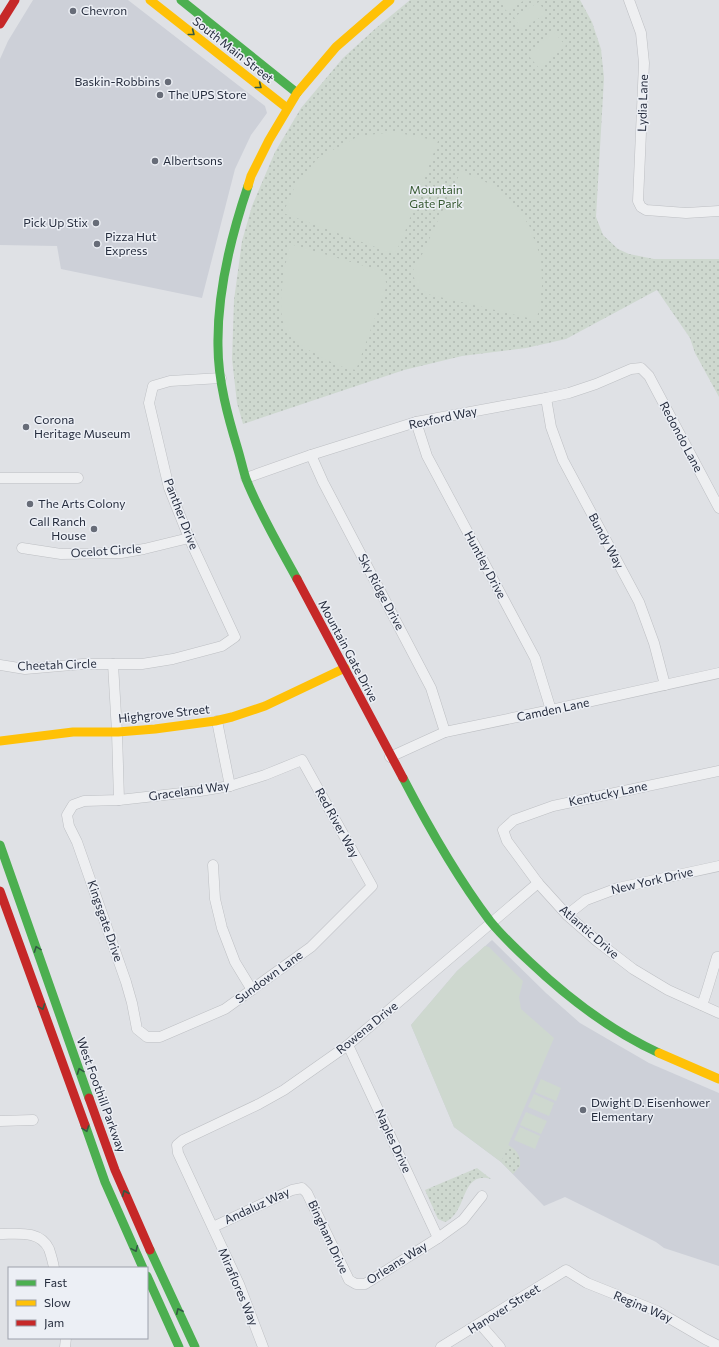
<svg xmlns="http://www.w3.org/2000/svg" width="719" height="1347" font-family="Commissioner,sans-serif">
<defs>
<pattern id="park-dots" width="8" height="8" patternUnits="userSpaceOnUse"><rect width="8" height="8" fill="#ced8cf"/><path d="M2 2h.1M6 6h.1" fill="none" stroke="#b1bab3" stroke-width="1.8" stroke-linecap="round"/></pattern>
</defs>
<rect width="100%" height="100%" fill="#dfe1e5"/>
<g fill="#cdd0d8">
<polygon points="33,0 128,0 265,106 267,113 251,135 235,169 202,298 61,269 57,246 0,245 0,59 8,41"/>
<polygon points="492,940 546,993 580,1023 649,1063 719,1093 719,1266 664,1248 656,1242 565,1197 544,1206 501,1162 454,1127 411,1025 457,971"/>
</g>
<g fill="url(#park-dots)">
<polygon points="410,0 580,0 592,22 601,49 604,78 596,217 603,235 618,249 629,254 654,259 719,259 719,397 695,353 690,338 657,290 566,339 526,348 462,356 404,370 243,424 237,403 232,359 234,300 242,241 252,206 275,152 301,108 343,58 376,28"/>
<path d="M508,1145C517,1150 521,1156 520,1166L513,1174L501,1162Z"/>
<path d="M477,1168L491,1179C460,1170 468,1213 445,1222L438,1219L425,1190Z"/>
</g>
<g fill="#ced8cf">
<polygon points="500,0 525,0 506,11"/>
<polygon points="539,2 546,14 521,29 514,17"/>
<polygon points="554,32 566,46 539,68 527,54"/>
<polygon points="394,132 438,141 402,240 396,251 385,253 378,248 283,213 295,186 318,158 359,136"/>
<polygon points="461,171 490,184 511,201 529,225 541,258 542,286 537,320 427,294 417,286 412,272 420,259"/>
<path d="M290,244L378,270L384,276L387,285L356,370C341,368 328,361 316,354C308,350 297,343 291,337C272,319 285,266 290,244Z"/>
<polygon points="485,946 489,947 523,981 519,997 521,1009 554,1038 501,1162 454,1127 411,1025 457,971"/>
<polygon points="541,1079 561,1088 556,1101 535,1092"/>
<polygon points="534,1094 554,1103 549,1116 528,1107"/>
<polygon points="526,1112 547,1121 541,1134 520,1125"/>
<polygon points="520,1127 540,1136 535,1149 514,1140"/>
</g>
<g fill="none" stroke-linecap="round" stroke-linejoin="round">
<g stroke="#bdbfc3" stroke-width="11">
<g id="street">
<polyline points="629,0 641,33 644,63 638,201 641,207 646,210 686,213 719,211"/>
<polyline points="546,398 551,427 563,460 639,602 654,643 665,685"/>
<polyline points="416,422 427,456 535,658 551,710"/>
<polyline points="311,455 323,482 431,688 445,732"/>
<polyline points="0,478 78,478"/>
<polyline points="246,478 311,455 416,422 546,398 569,393 596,384 631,369 641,368 649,376 719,508"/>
<polyline points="22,548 61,554 121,553 144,549 189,538"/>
<polyline points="113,664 117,732 119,800"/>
<polyline points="0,665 25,669 83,664 142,664 173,659 222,646 235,637 189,538 169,488 149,403 153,386 170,381 221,378"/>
<polyline points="217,721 230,786"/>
<polyline points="390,757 445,732 551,710 719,673"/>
<polygon points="302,760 372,886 311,947 225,1009 160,1037 147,1037 137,1029 132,1003 126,982 77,842 69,826 67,815 73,805 84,801 119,800 200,791 230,786 265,775"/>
<polyline points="719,771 553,806 514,820 503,830 507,841 538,883 567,915 598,942 633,969 668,990 719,1013"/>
<polyline points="213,865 215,899 222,928 235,962 252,990"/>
<polyline points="567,915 586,900 618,888 719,866"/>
<path d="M702,1005C708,989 712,973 717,957H719"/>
<polyline points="348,1045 438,1238"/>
<polyline points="0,1121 33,1120"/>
<polyline points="213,1227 292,1190 302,1188 307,1193 349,1280 356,1284 365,1284 438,1238 463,1220 482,1196"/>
<path d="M0,1234C18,1234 40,1230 49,1249C51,1255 53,1262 54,1268"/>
<polyline points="480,1324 500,1347"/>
<polyline points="65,1347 66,1338"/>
<polyline points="263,1347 239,1284 178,1153 177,1145 183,1140 259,1104 284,1090 348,1045 538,883"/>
<polyline points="441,1347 566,1270 587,1283 657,1311 705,1339 719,1346"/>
</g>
</g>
<use href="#street" stroke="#eeeff1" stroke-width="10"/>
<g stroke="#4caf50" stroke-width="9">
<polyline points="181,0 297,93"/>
<path d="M248,186C231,236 217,292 218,346C218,381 228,417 238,450C241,460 243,470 246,479C260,514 279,546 297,579"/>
<path d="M403,778C429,828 456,876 490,921C502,936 516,949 530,962C568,998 611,1031 659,1053"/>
<polyline points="0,845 89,1098"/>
<polyline points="85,1125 105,1182 143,1268"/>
<polyline points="150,1250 195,1347"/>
<polyline points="147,1276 179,1347"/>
</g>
<g stroke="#ffc107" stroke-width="9">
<polyline points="150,0 287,108"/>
<polyline points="248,186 251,176 269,140 297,93 336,47 390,0"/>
<polyline points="0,741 73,732 118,732 155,729 215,721 232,717 265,706 345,668"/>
<polyline points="659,1053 719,1079"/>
</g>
<g stroke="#c62828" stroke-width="9">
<polyline points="0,24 15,0"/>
<polyline points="297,579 403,778"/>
<polyline points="0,891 85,1125"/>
<polyline points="89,1098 115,1170 150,1250"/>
</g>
</g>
<defs><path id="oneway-chevron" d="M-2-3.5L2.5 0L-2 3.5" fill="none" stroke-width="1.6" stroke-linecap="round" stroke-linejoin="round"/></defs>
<g stroke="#335a44">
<use href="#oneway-chevron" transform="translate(192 33) rotate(38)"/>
<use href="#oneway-chevron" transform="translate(259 86) rotate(38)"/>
<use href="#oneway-chevron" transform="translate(37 949) rotate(-110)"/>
<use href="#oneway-chevron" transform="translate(42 1007) rotate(70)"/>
<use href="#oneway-chevron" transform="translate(80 1071) rotate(-110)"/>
<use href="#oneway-chevron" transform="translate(86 1129) rotate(70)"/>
<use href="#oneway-chevron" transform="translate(125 1193) rotate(-113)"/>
<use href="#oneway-chevron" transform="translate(135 1249) rotate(66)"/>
<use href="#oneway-chevron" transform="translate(179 1311) rotate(-115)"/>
</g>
<g fill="#676c78" stroke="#eceff5" stroke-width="1.5">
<circle cx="73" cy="11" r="4"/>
<circle cx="168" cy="82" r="4"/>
<circle cx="160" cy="95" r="4"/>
<circle cx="155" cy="161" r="4"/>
<circle cx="96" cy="223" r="4"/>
<circle cx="97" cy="244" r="4"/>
<circle cx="26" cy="427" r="4"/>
<circle cx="30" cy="504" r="4"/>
<circle cx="94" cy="529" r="4"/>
<circle cx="583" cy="1110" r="4"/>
</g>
<g text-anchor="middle" stroke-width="3" stroke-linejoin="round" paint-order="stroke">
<g font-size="12" fill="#262d3e" stroke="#eceff5" text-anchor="start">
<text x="81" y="15">Chevron</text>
<text x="160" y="86" text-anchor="end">Baskin-Robbins</text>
<text x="168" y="99">The UPS Store</text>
<text x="163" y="165">Albertsons</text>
<text x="88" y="227" text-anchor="end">Pick Up Stix</text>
<text x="105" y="241">Pizza Hut<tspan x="105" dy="14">Express</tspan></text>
<text x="34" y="424">Corona<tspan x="34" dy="14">Heritage Museum</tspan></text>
<text x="38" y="508">The Arts Colony</text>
<text x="86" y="526" text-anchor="end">Call Ranch<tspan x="86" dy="14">House</tspan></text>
<text x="591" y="1107">Dwight D. Eisenhower<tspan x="591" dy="14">Elementary</tspan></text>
</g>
<g font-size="12" fill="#262d3e" stroke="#eceff5">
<text transform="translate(233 50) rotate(38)" y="4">South Main Street</text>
<text transform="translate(643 103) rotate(-88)" y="4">Lydia Lane</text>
<text transform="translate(443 418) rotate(-12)" y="4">Rexford Way</text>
<text transform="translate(681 437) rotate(62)" y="4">Redondo Lane</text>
<text transform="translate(181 514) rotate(69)" y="4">Panther Drive</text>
<text transform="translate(606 541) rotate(62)" y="4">Bundy Way</text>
<text transform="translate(106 551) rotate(-4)" y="4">Ocelot Circle</text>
<text transform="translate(485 565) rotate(62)" y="4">Huntley Drive</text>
<text transform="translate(381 592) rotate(62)" y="4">Sky Ridge Drive</text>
<text transform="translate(348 651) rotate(62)" y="4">Mountain Gate Drive</text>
<text transform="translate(57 665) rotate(-2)" y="4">Cheetah Circle</text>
<text transform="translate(553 710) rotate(-12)" y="4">Camden Lane</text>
<text transform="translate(164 714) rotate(-6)" y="4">Highgrove Street</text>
<text transform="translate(189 791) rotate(-8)" y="4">Graceland Way</text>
<text transform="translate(608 794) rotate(-12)" y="4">Kentucky Lane</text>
<text transform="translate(337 823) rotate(61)" y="4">Red River Way</text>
<text transform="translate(652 881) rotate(-13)" y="4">New York Drive</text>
<text transform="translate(105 921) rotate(71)" y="4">Kingsgate Drive</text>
<text transform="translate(589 932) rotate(41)" y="4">Atlantic Drive</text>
<text transform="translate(269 977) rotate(-36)" y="4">Sundown Lane</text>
<text transform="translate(367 1028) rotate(-39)" y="4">Rowena Drive</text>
<text transform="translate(101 1095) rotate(70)" y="4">West Foothill Parkway</text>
<text transform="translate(393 1141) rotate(65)" y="4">Naples Drive</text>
<text transform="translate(257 1206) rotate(-25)" y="4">Andaluz Way</text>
<text transform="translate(328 1237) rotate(65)" y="4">Bingham Drive</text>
<text transform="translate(397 1263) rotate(-32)" y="4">Orleans Way</text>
<text transform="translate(238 1287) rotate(67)" y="4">Miraflores Way</text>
<text transform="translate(643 1307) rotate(23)" y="4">Regina Way</text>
<text transform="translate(504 1309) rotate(-32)" y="4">Hanover Street</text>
</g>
<g font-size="12" fill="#385a33" stroke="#eceff5">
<text x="436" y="194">Mountain<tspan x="436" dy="14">Gate Park</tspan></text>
</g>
</g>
<rect x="8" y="1267" width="140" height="72" fill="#eceff5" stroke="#9da1ac"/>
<rect x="16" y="1280" width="20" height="6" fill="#4caf50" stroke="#9da1ac"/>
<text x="44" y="1287" font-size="12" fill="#262d3e">Fast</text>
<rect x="16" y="1300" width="20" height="6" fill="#ffc107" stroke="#9da1ac"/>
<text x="44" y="1307" font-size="12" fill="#262d3e">Slow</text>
<rect x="16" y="1320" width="20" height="6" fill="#c62828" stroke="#9da1ac"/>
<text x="44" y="1327" font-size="12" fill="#262d3e">Jam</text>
</svg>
